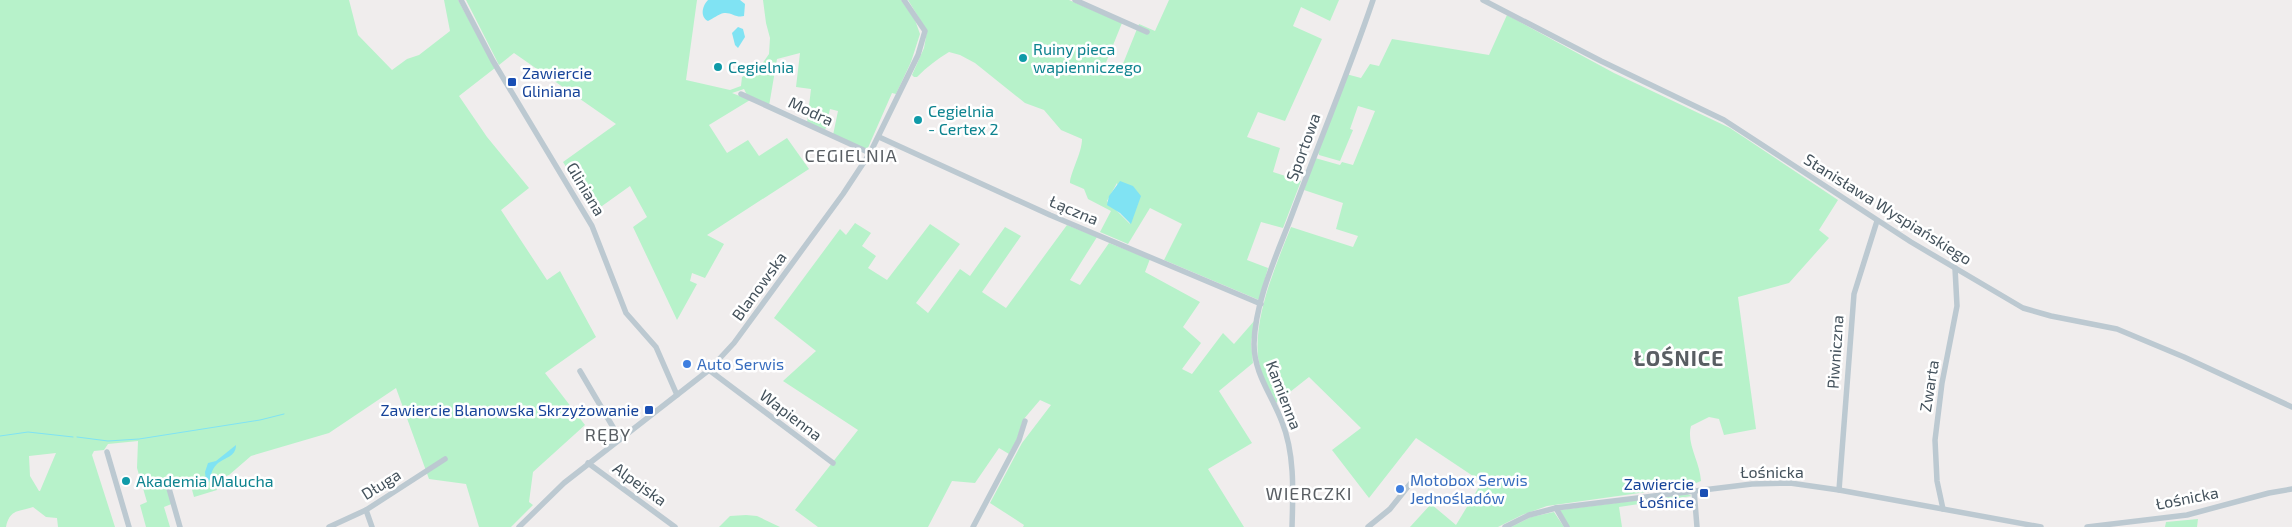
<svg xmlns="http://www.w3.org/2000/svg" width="2292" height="527" font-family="'Exo 2',sans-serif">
<rect width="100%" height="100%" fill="#f0eded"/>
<g fill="#b7f2ca" fill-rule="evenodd">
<path d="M0,0H349L358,35L392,70L407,59L419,55L450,31L444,0H458L495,68L459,96L487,137L529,188L501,210L547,280L560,271L596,337L545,373L585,425L533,472L529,502L533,505L511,527H479L466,484L429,479L396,388L329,433L251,456L229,475L214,481L217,490L194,497L191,486L166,475L174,503L164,507L170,527H146L140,505L147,502L137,468L138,441L108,444L104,450L94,451L92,455L115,527H58L57,518L46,517L33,507C18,512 10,509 6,527H0ZM56,453L40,491H39L30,476L29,456Z"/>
<polygon points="466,0 697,0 686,80 730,90 741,86 742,77 760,67 769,54 770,38 766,23 763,0 901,0 915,20 920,34 911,62 896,94 892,93 867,150 833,135 838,111 830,109 825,131 807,123 811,89 796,87 800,53 777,59 769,106 747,95 744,89 732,93 750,100 709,125 727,153 748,140 759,156 787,138 809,169 707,235 724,244 705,278 692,273 690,281 697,284 677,320 633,227 647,217 630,186 595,211 563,162 616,124 514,53 499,65"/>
<path d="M908,0H1069L1122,23L1103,70L1118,76L1139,24L1155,31L1169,0H1339L1330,21L1301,7L1293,26L1322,39L1285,121L1258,112L1247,137L1280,148L1273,172L1301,181L1283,228L1261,222L1247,260L1268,268L1259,300L1164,260L1182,224L1150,208L1128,244L1100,232L1111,211L1088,199L1084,189L1070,183C1070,173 1082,153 1082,139L1061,130L1044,110L1025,103L975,63L960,55L949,52C937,59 927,67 917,77H914L912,75L924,48L927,31ZM1117,183L1130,224L1107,201Z"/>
<path d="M1507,15L1614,73L1730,128L1838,200L1819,230L1829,238L1789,283L1738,297L1756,429L1724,435L1719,419L1709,417L1691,426C1686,443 1700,462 1701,481L1689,486L1547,506L1522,515L1498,527H1410L1431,504L1456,525L1482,482L1416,438L1369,498L1332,450L1361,428L1309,377L1276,403C1268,390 1260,372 1258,357C1254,315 1276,265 1291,227L1353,247L1358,236L1336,229L1343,203L1304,190L1315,158L1340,165L1342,162L1353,165L1375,111L1358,106L1350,129L1353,130L1340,161L1319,155L1318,152L1346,74L1361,78L1370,64L1379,66L1392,39L1489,55Z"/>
<polygon points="855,223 871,233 862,246 876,256 868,268 887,280 930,224 960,244 916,303 928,313 960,269 970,276 1005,227 1021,236 982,292 1006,308 1067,225 1097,237 1070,280 1080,285 1109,243 1150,259 1145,272 1200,302 1183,327 1201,343 1182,369 1192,374 1223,333 1234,344 1255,320 1251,343 1253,363 1219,391 1252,443 1208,469 1244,527 1023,527 1024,525 990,503 1022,443 1051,405 1040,400 1023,420 1017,439 1009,454 999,448 975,483 952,481 928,527 818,527 795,510 858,430 783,381 816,351 774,318 840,229 846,235"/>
<polygon points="1687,494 1692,496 1619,507 1622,527 1568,527 1560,510"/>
<polygon points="1554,512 1564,527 1511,527 1531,517"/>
<polygon points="746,515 757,516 780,527 719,527 730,516"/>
<polygon points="2198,519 2197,527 2165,527 2166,522"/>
</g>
<g fill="#80e3f3">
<path d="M708,0H740L745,4L744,16C736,18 731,12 724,13C718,14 713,19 708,21C700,17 702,6 708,0Z"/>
<polygon points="738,27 743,29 745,37 738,48 735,45 732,33"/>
<polygon points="1120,181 1133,186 1141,196 1131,224 1120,213 1107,205 1109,196"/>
<path d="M236,445C236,457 225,457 217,464C211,470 211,476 209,482L206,481L205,472L208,463L216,461Z"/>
</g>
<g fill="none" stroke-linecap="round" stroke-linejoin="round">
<g stroke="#80e3f3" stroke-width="1">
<polyline points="0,436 28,432 73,437"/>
<polyline points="77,437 108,441 139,439 260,420 284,414"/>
</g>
<g stroke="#bcc9d1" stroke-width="5.5">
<polyline points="461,0 493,61 592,226 626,313 656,347 677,395"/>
<polyline points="1075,0 1147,32"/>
<polyline points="1483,0 1601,61 1724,120 1911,242 2023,308 2051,316 2117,329 2184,357 2292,407"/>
<polyline points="741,94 870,153"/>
<polyline points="879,137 1050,215 1261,304"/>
<polyline points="709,370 833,463"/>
<polyline points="580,371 620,439"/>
<polyline points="107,452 129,527"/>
<polyline points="588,463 675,527"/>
<polyline points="168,485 180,527"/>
<polyline points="1694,490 1697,527"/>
<polyline points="1839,490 1854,294 1877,221"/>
<polyline points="1556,508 1567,527"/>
<polyline points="1943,509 1937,481 1935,440 1942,383 1957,306 1955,268"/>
<polyline points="366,510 372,527"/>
<polyline points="329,527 366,510 445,459"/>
<polyline points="519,527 564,483 709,370 734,343 843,194 870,153 918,55 925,31 904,0"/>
<polyline points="973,527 1019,440 1025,421"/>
<path d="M1292,527C1293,493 1295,454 1282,422C1272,395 1254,374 1254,344C1255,302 1275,259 1290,220C1317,147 1348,74 1373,0"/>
<polyline points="1368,527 1390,509 1414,479"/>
<polyline points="1505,527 1529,515 1556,508 1752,484 1790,483 1839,490 2041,527"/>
<polyline points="2087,527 2187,515 2269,493 2292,489"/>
</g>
</g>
<g fill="#0f9aa8" stroke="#fff" stroke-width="2">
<circle cx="1023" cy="58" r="5"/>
<circle cx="718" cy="67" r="5"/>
<circle cx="918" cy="120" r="5"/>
<circle cx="126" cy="481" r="5"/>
</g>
<g fill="#1a4fb4" stroke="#fff" stroke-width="2">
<rect x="507" y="77" width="10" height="10" rx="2.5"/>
<rect x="644" y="405" width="10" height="10" rx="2.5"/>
<rect x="1699" y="488" width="10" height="10" rx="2.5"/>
</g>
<g fill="#3f7fe0" stroke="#fff" stroke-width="2">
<circle cx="687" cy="364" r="5"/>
<circle cx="1400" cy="489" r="5"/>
</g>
<g text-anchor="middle" stroke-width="5" stroke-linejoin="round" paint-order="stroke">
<g font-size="16" fill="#0d838f" stroke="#fff" text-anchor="start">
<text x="1033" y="55">Ruiny pieca<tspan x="1033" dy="18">wapienniczego</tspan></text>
<text x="728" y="73">Cegielnia</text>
<text x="928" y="117">Cegielnia<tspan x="928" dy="18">- Certex 2</tspan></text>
<text x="136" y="487">Akademia Malucha</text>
</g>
<g font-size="16" fill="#164399" stroke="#fff" text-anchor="end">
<text x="522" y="79" text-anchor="start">Zawiercie<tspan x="522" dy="18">Gliniana</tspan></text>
<text x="639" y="416">Zawiercie Blanowska Skrzyżowanie</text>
<text x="1694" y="490">Zawiercie<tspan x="1694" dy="18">Łośnice</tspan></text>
</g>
<g font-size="16" fill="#44525c" stroke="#fff">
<text transform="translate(811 111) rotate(25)" y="6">Modra</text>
<text transform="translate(1303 147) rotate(-70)" y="6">Sportowa</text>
<text transform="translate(586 189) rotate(59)" y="6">Gliniana</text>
<text transform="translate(1888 209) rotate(32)" y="6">Stanisława Wyspiańskiego</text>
<text transform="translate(1074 210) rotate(23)" y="6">Łączna</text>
<text transform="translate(759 286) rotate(-54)" y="6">Blanowska</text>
<text transform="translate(1835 352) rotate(-86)" y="6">Piwniczna</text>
<text transform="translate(1929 386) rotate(-81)" y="6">Zwarta</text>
<text transform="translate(1284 395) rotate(69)" y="6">Kamienna</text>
<text transform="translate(791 415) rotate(37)" y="6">Wapienna</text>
<text x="1772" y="478">Łośnicka</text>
<text transform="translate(381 484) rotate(-32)" y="6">Długa</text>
<text transform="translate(640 484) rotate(36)" y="6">Alpejska</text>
<text transform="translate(2187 498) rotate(-11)" y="6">Łośnicka</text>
</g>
<g font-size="16" fill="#366cbe" stroke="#fff" text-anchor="start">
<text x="697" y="370">Auto Serwis</text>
<text x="1410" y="486">Motobox Serwis<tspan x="1410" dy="18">Jednośladów</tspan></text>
</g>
<g font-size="18" letter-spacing="1" fill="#595e63" stroke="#fff">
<text x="851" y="162">CEGIELNIA</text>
<text x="608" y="441">RĘBY</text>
<text x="1309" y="500">WIERCZKI</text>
</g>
<g font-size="21" font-weight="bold" letter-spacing="1" fill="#595e63" stroke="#fff">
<text x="1679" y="366">ŁOŚNICE</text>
</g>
</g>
</svg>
